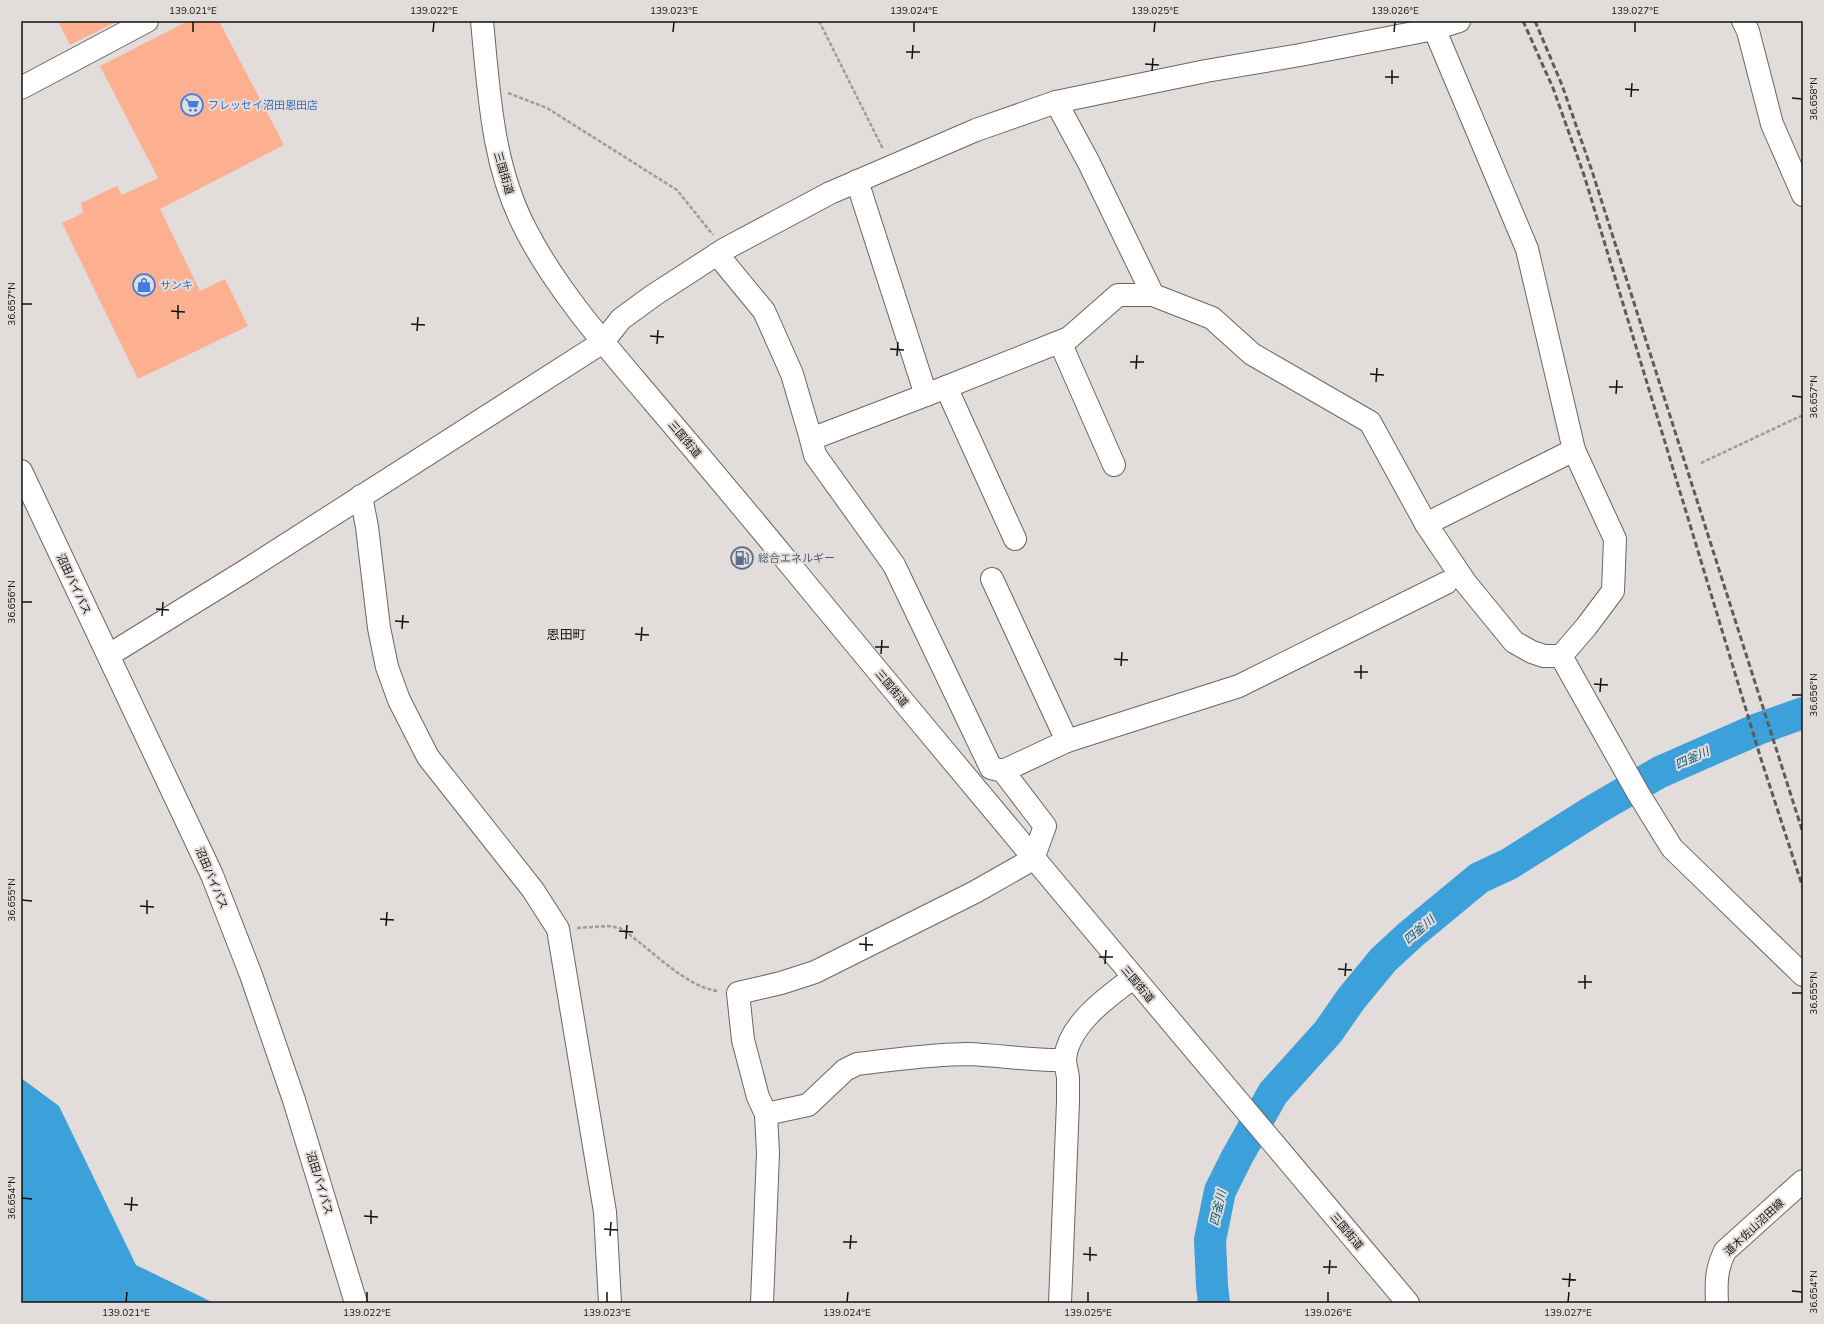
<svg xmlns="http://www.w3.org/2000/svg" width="1824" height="1324" font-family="'Nunito Sans','Noto Sans JP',sans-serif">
<rect width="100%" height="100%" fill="#e2ddda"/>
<polygon fill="#3ca0da" points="21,1078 59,1106 136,1265 214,1303 21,1303"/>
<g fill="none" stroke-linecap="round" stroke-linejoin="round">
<polyline stroke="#3ca0da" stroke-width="32" points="1214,1303 1212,1286 1210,1240 1220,1191 1237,1157 1273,1093 1328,1032 1351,999 1383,960 1410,935 1479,878 1509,864 1596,809 1660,772 1758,729 1803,713"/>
</g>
<g fill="#fcb08f">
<polygon points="58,21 118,21 70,45"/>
<polygon points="188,21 219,21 284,145 160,209 200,291 225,279 248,326 138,379 62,223 83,213 81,203 117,186 122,195 158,178 100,66"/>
</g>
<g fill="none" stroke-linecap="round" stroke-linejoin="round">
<g stroke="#6b6664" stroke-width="24">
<g id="minor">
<polyline points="1431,21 1527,249 1574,450 1615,539 1613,591 1586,627 1561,656"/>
<polyline points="1743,21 1748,31 1772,124 1803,195"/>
<polyline points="21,88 147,21"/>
<polyline points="1056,102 1089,163 1153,295 1212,318 1252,354 1370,422 1426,524 1465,582 1514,642 1532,652 1544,656 1561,656 1638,793 1672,848 1803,975"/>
<polyline points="857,181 926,395 1069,338 1118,295 1153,295"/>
<polyline points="717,254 764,311 792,374 811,439"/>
<polyline points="1060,342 1114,465"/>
<polyline points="946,387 1015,539"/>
<polyline points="926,395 811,439 815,455 894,565 991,768 1003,771"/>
<polyline points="361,496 367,527 379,628 387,667 399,700 428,757 533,890 558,929 605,1212 610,1303"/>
<polyline points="1426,524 1574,450"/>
<polyline points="109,655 245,571 603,342 621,319 654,295 725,249 830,193 976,130 1056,102 1206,71 1300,55 1434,29 1459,21"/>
<polyline points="1067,741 1239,686 1446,583"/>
<path d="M766,1114L808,1105L845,1070L857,1064C894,1060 931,1054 967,1054C1000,1055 1032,1061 1065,1060"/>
<polyline points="762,1303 768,1153 766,1114 758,1097 743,1040 738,993 781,983 815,972 975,892 1033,859 1045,826 1003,771 1067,741 992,579"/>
<path d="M1060,1303L1068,1102C1068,1094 1068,1085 1068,1077C1067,1071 1065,1065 1065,1059C1068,1025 1107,997 1133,978"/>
</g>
</g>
<g stroke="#6b6664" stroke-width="24">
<path id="major" d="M1717,1303C1716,1283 1716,1269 1725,1251L1803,1181"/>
</g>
<g stroke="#6b6664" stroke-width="24">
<g id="highway">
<path d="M482,21C489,93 492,167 527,232C558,292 609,349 652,400C699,455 746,511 792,567C995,814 1202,1058 1408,1303"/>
<polyline points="21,471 212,875 251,975 294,1100 356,1303"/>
</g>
</g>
<g stroke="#9f9b99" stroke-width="2.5" stroke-dasharray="4 2" stroke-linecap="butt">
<polyline points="819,21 883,149"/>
<polyline points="508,93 547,108 677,190 713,235"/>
<polyline points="1701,463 1803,415"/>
<path d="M577,928L608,926L620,928C648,946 687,989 719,991"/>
</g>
<use href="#minor" stroke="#fff" stroke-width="22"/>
<use href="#major" stroke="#fff" stroke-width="22"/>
<use href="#highway" stroke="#fff" stroke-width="22"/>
<g stroke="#5e5c5a" stroke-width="3" stroke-dasharray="6 3" stroke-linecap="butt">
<polyline points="1523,21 1553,88 1584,175 1761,759 1803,888"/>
<polyline points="1535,21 1562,85 1592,171 1803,833"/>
</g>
</g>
<path fill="none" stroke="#121110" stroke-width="1.5" d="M193,32V22M433,32L434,22M673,32L674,22M914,32V22M1154,32L1155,22M1394,32L1395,22M1635,32V22M906,52H920M912,59L913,45M1145,64L1159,65M1152,71L1153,58M1385,77H1399M1392,84V70M1625,89L1639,90M1631,97L1632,83M1792,98L1802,99M22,304H32M171,311L185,312M178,319V305M411,324L425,325M417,331L418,317M650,336L664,337M657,344L658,330M890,349L904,350M897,356L898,342M1130,362H1144M1136,369L1137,355M1370,374L1384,375M1376,382L1377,368M1609,387H1623M1616,394L1617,380M1792,396L1802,397M22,602H32M156,609L169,610M162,616L163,602M395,621L409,622M402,629L403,615M635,634L649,635M641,641L642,627M875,647H889M881,654L882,640M1114,659L1128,660M1121,666L1122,652M1354,672H1368M1361,679V665M1594,684L1608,685M1600,692L1601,678M1792,695H1802M22,900L32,901M140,906L154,907M147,914V900M380,919L394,920M386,926L387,912M619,931L633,932M626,939L627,925M859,944L873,945M866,951V937M1099,957H1113M1105,964L1106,950M1338,969L1352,970M1345,976L1346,963M1578,982H1592M1585,989V975M1792,993H1802M22,1198L32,1199M124,1204L138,1205M131,1211L132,1197M364,1216L378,1217M371,1224V1210M604,1229L618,1230M610,1236L611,1222M843,1242H857M850,1249L851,1235M1083,1254L1097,1255M1090,1261V1247M1323,1267H1337M1329,1274L1330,1260M1562,1279L1576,1280M1569,1287L1570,1273M1792,1291L1802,1292M126,1302L127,1292M367,1302V1292M607,1302V1292M847,1302L848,1292M1088,1302V1292M1328,1302V1292M1568,1302L1569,1292"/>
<defs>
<g id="supermarket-ring" transform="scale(1.15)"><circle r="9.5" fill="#e2ddda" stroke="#3f7fe0" stroke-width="1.5"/><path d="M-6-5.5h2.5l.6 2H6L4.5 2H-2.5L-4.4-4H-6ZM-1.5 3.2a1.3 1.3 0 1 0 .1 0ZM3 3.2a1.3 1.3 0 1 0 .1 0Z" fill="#3f7fe0"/></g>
<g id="shop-ring" transform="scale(1.15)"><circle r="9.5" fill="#e2ddda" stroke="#3f7fe0" stroke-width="1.5"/><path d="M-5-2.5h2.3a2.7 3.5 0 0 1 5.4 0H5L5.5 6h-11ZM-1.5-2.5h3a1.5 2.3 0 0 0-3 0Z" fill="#3f7fe0"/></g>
<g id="fuel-ring" transform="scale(1.15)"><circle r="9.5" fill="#e2ddda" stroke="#5c6f8a" stroke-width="1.5"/><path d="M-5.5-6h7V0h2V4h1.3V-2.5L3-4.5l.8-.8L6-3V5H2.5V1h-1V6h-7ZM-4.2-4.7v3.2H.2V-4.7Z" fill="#5c6f8a"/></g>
</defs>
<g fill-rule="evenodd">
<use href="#supermarket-ring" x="192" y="105"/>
<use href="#shop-ring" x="144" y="285"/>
<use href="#fuel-ring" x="742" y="558"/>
</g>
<g text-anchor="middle" stroke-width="4" stroke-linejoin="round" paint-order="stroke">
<g font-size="11" fill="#366cbe" stroke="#e2ddda" text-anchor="start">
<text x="208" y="109">フレッセイ沼田恩田店</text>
<text x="160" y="289">サンキ</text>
</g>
<g font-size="11" fill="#121110" stroke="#e2ddda">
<text transform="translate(504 173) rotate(74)" y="4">三国街道</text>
<text transform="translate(685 439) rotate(50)" y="4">三国街道</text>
<text transform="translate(74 584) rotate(65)" y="4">沼田バイパス</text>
<text transform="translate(892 688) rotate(50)" y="4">三国街道</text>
<text transform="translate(212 878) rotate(67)" y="4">沼田バイパス</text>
<text transform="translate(1138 984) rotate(50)" y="4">三国街道</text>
<text transform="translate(320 1183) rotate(73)" y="4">沼田バイパス</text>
<text transform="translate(1754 1227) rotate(-43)" y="4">道木佐山沼田線</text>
<text transform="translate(1347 1231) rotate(50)" y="4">三国街道</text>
</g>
<g font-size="11" fill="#4e5e75" stroke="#e2ddda" text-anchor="start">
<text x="758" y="562">総合エネルギー</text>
</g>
<g font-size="12" font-style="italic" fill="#105b82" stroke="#e2ddda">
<text transform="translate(1692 758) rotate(-24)" y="4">四釜川</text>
<text transform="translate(1419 930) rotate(-41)" y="4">四釜川</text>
<text transform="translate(1218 1208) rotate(-77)" y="4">四釜川</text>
</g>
<g font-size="13" fill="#121110" stroke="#e2ddda">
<text x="566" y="639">恩田町</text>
</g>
</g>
<rect width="1824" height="1324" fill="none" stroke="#e2ddda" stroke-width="44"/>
<rect x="22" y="22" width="1780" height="1280" fill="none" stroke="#121110" stroke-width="1.5"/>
<g font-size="10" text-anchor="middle" fill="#121110">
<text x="193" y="14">139.021°E</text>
<text x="434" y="14">139.022°E</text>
<text x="674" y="14">139.023°E</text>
<text x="914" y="14">139.024°E</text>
<text x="1155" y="14">139.025°E</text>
<text x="1395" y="14">139.026°E</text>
<text x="1635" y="14">139.027°E</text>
<text transform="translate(1813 99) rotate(-90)" y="4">36.658°N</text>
<text transform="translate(11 304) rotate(-90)" y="4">36.657°N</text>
<text transform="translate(1813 397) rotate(-90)" y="4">36.657°N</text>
<text transform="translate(11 602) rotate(-90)" y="4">36.656°N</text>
<text transform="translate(1813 695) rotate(-90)" y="4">36.656°N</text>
<text transform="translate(11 900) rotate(-90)" y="4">36.655°N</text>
<text transform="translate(1813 993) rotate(-90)" y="4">36.655°N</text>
<text transform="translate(11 1198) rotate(-90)" y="4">36.654°N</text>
<text transform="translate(1813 1292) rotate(-90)" y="4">36.654°N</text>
<text x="126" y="1316">139.021°E</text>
<text x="367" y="1316">139.022°E</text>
<text x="607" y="1316">139.023°E</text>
<text x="847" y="1316">139.024°E</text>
<text x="1088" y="1316">139.025°E</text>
<text x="1328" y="1316">139.026°E</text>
<text x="1568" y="1316">139.027°E</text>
</g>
</svg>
